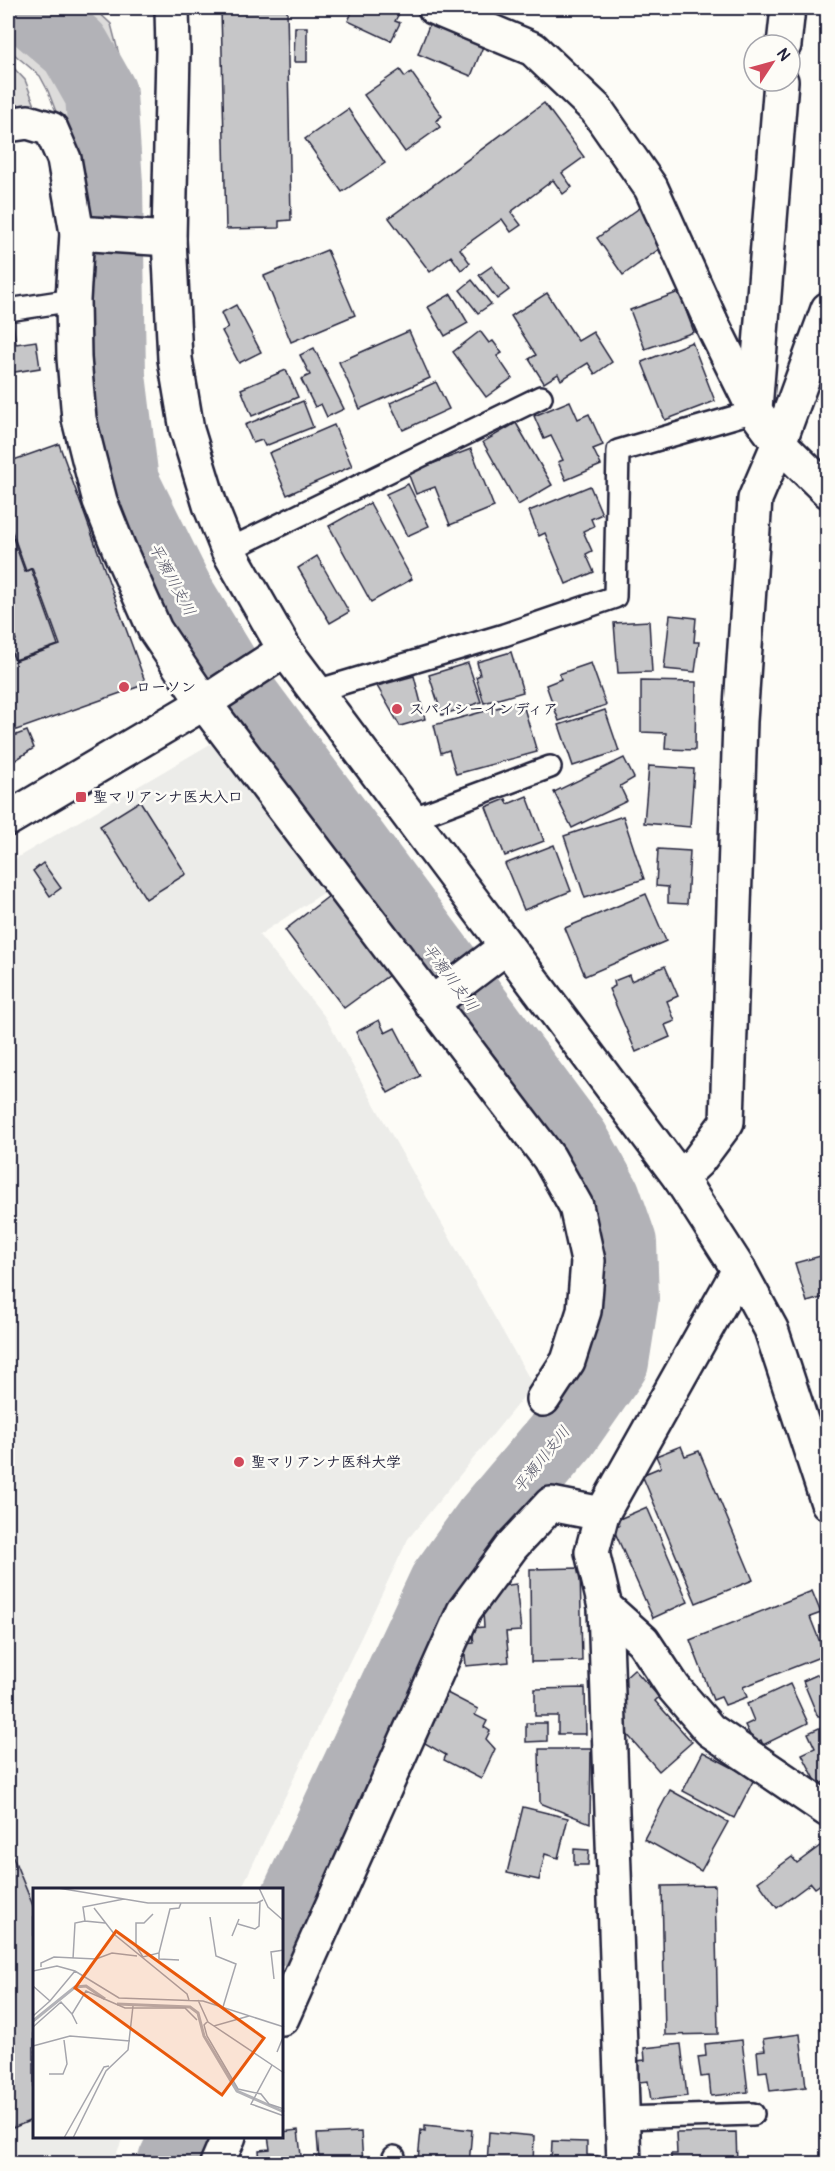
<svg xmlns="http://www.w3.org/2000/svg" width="835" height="2171" font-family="Pangolin,'Klee One',sans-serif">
<rect width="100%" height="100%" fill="#fdfcf7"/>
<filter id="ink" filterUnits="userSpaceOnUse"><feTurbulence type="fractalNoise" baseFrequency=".0167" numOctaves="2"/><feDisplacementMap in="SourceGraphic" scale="12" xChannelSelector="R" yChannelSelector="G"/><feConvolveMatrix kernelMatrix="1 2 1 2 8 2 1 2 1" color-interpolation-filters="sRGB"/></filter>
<g filter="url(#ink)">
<polygon fill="#ecece9" points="217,740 328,890 259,935 325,1017 533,1385 408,1539 241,1889 34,1889 34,2136 123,2137 113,2163 8,2163 8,863"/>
<g fill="#dddcdb" stroke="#807f8b" stroke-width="1.5">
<polygon points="8,8 11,8 48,38 87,76 95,102 97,178 94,210 48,91 40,76 8,49"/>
<polygon points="45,8 94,8 111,24 124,74 121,142 114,138 100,62 65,24"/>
<polygon points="8,62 25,80 38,113 8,113"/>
</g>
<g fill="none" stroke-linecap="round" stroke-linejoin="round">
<g stroke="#b2b2b7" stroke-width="72">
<polyline points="28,8 75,48 101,94 107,184 110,376 123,482 179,595 232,682 574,1142 605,1197 621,1243 623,1298 613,1362 563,1434 488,1523 444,1584 282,1930"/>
<polyline points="173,2164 186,2136"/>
</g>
</g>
<g fill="#c6c6c8" stroke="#22223b" stroke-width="1.5">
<polygon points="221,8 287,8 291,220 279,221 279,228 226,229"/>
<polygon points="354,8 402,8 395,21 400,23 391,41 348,21"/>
<polygon points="430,23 484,44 471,76 418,54"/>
<polygon points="295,27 307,27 307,62 294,62"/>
<polygon points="400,70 405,77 411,72 442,116 436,121 440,127 405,152 364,95"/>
<polygon points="544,103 584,157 562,173 572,187 563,194 553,180 511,212 521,225 511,232 502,219 460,249 470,263 461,270 451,256 430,272 389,218"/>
<polygon points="348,109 385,163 342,192 305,139"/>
<polygon points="641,207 656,227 651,231 662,247 623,275 597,238"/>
<polygon points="327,250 355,315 291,342 264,276"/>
<polygon points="492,266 509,290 497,299 479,275"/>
<polygon points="472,280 491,304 478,313 460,290"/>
<polygon points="679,292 694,332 645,349 630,310"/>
<polygon points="547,293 578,341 593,332 612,362 595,374 588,363 561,380 558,374 544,383 529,359 536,355 511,316"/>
<polygon points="451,294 468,323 445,336 428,307"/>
<polygon points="236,305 261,352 239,363 222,331 228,328 221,313"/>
<polygon points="8,323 13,323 16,344 36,341 40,368 8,373"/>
<polygon points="409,331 430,378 360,409 339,362"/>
<polygon points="480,331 489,343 493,341 502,353 497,356 512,378 486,397 453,352"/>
<polygon points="692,342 715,401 665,420 642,362"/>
<polygon points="314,348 344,409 327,417 321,404 315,407 301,379 310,375 300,355"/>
<polygon points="286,370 298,397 252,416 241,389"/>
<polygon points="436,382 449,409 403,430 390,403"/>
<polygon points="303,401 313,427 265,446 262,440 253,443 245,425"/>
<polygon points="570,401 578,419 589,414 603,445 593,449 601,465 566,480 558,462 563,460 551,436 544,439 534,416"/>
<polygon points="516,423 552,485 518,505 483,442"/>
<polygon points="334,425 352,466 287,495 269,453"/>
<polygon points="59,444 146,684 8,733 8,619 15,640 8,642 15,661 60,645 32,568 26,571 8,520 8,462"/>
<polygon points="471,449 494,507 450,525 435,487 416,494 408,473"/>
<polygon points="408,484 429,526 407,536 386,494"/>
<polygon points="590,486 602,514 591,519 594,526 583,531 592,551 586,554 594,572 566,584 545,533 539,536 529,511"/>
<polygon points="370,503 412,579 371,602 329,526"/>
<polygon points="13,538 25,572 31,569 58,645 15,660 9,643 16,640 8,616 8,540"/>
<polygon points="317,556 349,612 330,623 298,568"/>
<polygon points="670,615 696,618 694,642 699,642 695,672 664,669"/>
<polygon points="649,621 652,672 618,673 614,623"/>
<polygon points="511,652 523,692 484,703 476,677 480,675 477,662"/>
<polygon points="468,663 481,702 442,715 429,675"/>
<polygon points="591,663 606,705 559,721 546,685 561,679 559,674"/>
<polygon points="414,676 425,719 400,726 377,686"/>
<polygon points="641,681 696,682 695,750 665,749 666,733 641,732"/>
<polygon points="522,701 537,752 456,774 449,750 441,753 434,725"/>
<polygon points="605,710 619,751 573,766 559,725"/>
<polygon points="27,731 34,748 8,765 8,738"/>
<polygon points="624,758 634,778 620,786 627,801 572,828 554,792"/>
<polygon points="649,766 694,769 690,827 644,823"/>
<polygon points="527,796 544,841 505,856 486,807 506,799 508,804"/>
<polygon points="140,801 186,874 146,899 100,826"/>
<polygon points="623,816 644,879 585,898 564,836"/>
<polygon points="554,845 571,891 524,910 505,864"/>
<polygon points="658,849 690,851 687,904 668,903 668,887 656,886"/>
<polygon points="43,863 61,888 50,896 33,871"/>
<polygon points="646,894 666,941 585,976 565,928"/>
<polygon points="329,896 389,975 344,1008 285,930"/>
<polygon points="665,966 678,996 667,1001 675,1021 665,1025 670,1037 636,1052 609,989 615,986 614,981 629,975 631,981"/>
<polygon points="379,1020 385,1033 395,1028 420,1076 388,1093 356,1032"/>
<polygon points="828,1254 828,1296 807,1302 795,1263"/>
<polygon points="681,1446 685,1456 699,1451 753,1580 696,1603 642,1475 661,1467 656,1456"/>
<polygon points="647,1507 688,1602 653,1618 613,1528 619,1526 617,1520"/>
<polygon points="580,1568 582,1661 531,1662 530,1569"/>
<polygon points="516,1584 521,1631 506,1632 509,1662 466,1666 464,1644 474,1643 472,1628 484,1627 483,1613 502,1586"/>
<polygon points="812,1591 821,1613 810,1617 825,1655 743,1687 747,1697 725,1705 721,1697 713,1700 690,1640"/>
<polygon points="634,1669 659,1697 655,1701 692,1742 659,1771 625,1732 624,1678"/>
<polygon points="828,1670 828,1713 818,1717 803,1681"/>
<polygon points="790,1684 808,1723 763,1745 761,1740 754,1743 745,1725 754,1721 747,1704"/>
<polygon points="585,1688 586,1734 558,1734 558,1716 535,1716 535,1689"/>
<polygon points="447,1693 478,1709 475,1715 487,1721 484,1727 490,1731 486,1739 495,1749 481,1779 444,1760 446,1755 423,1742"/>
<polygon points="526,1723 547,1723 547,1741 526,1742"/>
<polygon points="828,1724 828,1780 818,1785 802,1754 815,1748 808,1733"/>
<polygon points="539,1749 591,1749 590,1823 540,1803"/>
<polygon points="703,1752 754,1779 734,1818 683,1791"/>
<polygon points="670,1790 728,1822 701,1871 644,1839"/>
<polygon points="523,1807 568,1818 558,1858 545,1854 539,1880 507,1873"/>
<polygon points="828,1840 828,1879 815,1888 811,1883 777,1908 758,1882 792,1857 797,1863"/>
<polygon points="8,1845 34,1908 34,2119 13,2128 8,2114"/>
<polygon points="574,1849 589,1850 588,1865 574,1865"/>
<polygon points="715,1885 718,2034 665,2035 662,1886"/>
<polygon points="800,2034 806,2087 770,2091 767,2071 759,2072 757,2051 765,2050 763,2039"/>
<polygon points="742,2040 748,2092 711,2096 709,2076 701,2077 698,2057 706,2056 705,2044"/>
<polygon points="681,2044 687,2096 651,2100 648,2081 639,2082 637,2061 645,2060 644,2048"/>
<polygon points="425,2125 472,2130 469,2164 424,2164 424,2161 418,2160 421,2130 425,2131"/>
<polygon points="298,2130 302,2164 260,2164 259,2150 270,2149 268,2136 282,2136 282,2132"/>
<polygon points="361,2132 363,2164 314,2164 314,2160 319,2160 317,2134"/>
<polygon points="489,2132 534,2136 533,2164 487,2164"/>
<polygon points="736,2132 737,2164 671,2164 671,2154 677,2154 676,2133"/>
<polygon points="552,2141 587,2142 587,2155 598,2156 598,2164 551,2164"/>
</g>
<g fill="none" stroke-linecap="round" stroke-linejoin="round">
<g stroke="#22223b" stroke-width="26">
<g id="service">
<polyline points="8,310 73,300"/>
<polyline points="228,550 541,397"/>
<polyline points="316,691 504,635 615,597 618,451 755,411"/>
<polyline points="411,819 550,767"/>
<polyline points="622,2118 753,2114"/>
<polyline points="394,2157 395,2164"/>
</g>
</g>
<g stroke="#22223b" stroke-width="38">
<g id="minor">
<polyline points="435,8 533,49 596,109 651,188 713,326 755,411 779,443 755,499 740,721 727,1122 698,1161 680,1178"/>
<polyline points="784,45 788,8"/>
<polyline points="8,125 28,122 51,129 64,159 77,233 73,300 74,358 79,419 89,459 100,501 119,549 155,630 204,703 549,1158 576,1206 588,1261 584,1311 568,1361 543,1399"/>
<polyline points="77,233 169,239"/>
<polyline points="828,309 779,443 828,491"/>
<polyline points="755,409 781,81"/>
<polyline points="431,1004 506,947"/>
<polyline points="739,1270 602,1514 592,1552 605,1607 643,1641 674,1688 710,1730 828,1810"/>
<polyline points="605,1607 624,2164"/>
<polyline points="282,2018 464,1611 512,1546 551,1504 602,1514"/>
<polyline points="217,2164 229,2136"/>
</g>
</g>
<g stroke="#22223b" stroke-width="38">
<g id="tertiary">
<polyline points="172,8 173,51 169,239 175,359 187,430 210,505 228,550 285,650 680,1178 739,1270 771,1329 828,1503"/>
<polyline points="8,819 204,703 285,650"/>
</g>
</g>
<use href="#service" stroke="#fdfcf7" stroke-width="21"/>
<use href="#minor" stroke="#fdfcf7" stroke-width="33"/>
<use href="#tertiary" stroke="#fdfcf7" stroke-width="33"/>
</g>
</g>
<g fill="#d1495b" stroke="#fdfcf7" stroke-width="2">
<circle cx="124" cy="687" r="6"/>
<circle cx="397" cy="709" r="6"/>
<rect x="75" y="791" width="12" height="12" rx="3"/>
<circle cx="239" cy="1462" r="6"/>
</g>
<g text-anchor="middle" stroke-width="5" stroke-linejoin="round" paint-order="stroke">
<g font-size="15" font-weight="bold" fill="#22223b" stroke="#fdfcf7" text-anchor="start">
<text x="136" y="692">ローソン</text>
<text x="409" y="714">スパイシーインディア</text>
<text x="93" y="802">聖マリアンナ医大入口</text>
<text x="251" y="1467">聖マリアンナ医科大学</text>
</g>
<g font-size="16" font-style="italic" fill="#545466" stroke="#fdfcf7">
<text transform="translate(173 579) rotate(62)" y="6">平瀬川支川</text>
<text transform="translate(451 977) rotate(53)" y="6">平瀬川支川</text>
<text transform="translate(541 1459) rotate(-51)" y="6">平瀬川支川</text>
</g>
</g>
<g transform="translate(33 1888)">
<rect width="250" height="250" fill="#fdfcf7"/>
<path fill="none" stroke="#b2b2b7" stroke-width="3" d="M84,116L157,119L165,125L171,148L204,203L251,224M0,133L42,99L53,98L72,111"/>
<path fill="none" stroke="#a5a5ac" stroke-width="1.5" d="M25,0L115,15H224L230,12M226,0L235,19L251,33M61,20L82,47L154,106L156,112M120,26L111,35H103V58L110,69L126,65L137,21L146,20L148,15M177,29L183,68L203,76L190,119M72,35L52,33L50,19L91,11M205,36L222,41L226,38L227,14M199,48L206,31M126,65V71L146,72M40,71L42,35L52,33M8,79V75L21,69L63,71L79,65L104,68M0,83L24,78L42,83L86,110L170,113L251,139M241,91L238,64L251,62M0,98L17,113L42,83M165,112L175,134L181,138L216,128M0,128L17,113M174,134L171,137L174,148L205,201L228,206L236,216L251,221M44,136L39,126L53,103L92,120H152L164,132M181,138L251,185M0,139L28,114L39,126M0,158L37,148L97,153M244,164L251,147M239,177L218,216L251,228M16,186H30L34,176L31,152M31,250L71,179L76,178M40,250L73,183L95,162L100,118"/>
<path fill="#e8590c" fill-opacity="0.15" stroke="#e8590c" stroke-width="3" d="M83,43L231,150L189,207L42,100Z"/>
<rect width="250" height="250" fill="none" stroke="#22223b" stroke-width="3"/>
</g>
<rect width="835" height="2171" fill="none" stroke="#fdfcf7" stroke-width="30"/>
<rect x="15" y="15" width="805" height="2141" fill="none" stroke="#22223b" stroke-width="2" filter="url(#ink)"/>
<g transform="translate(772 63) rotate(54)"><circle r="28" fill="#fdfcf7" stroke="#a5a5ac" stroke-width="1.5"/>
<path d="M0-4.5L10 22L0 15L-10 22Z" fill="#d1495b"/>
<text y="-9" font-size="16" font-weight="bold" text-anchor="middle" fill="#22223b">N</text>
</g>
</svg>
